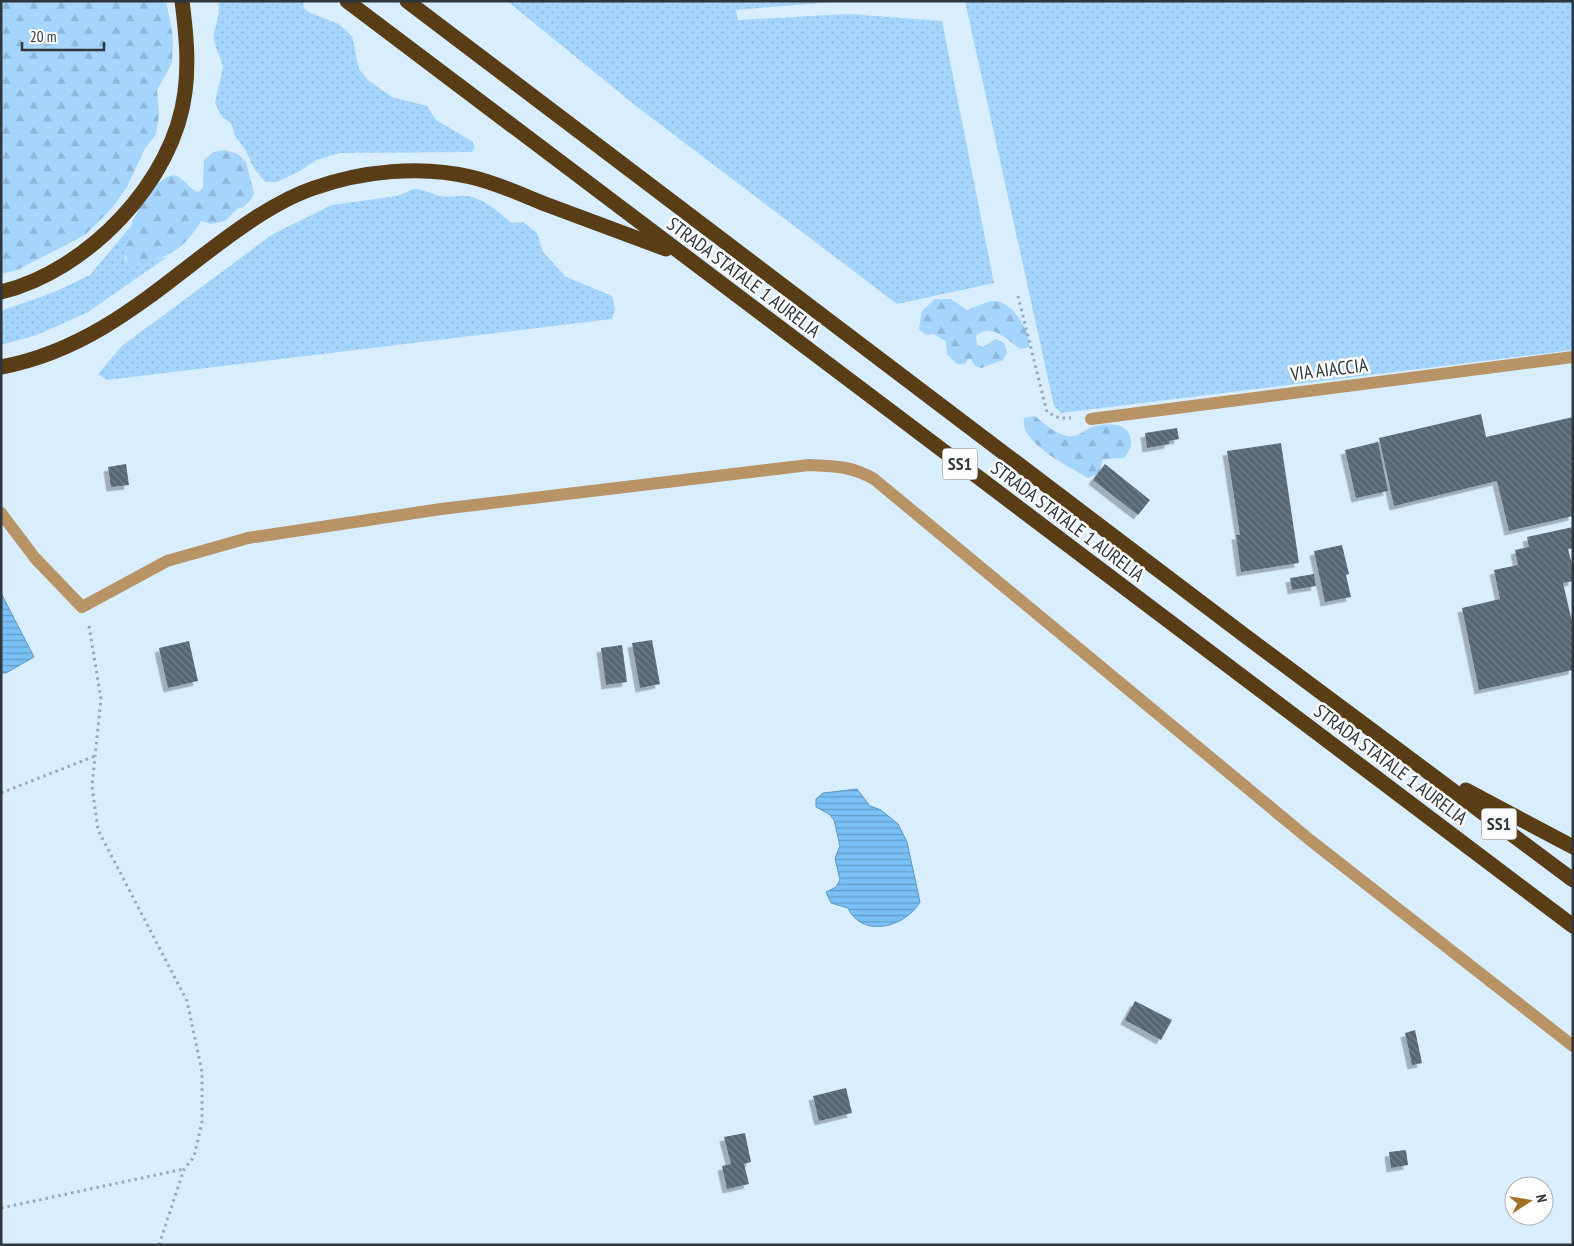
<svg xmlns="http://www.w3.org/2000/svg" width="1574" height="1246" font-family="'PT Sans Narrow',sans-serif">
<defs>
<pattern id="grass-dots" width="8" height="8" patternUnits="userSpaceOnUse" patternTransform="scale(1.25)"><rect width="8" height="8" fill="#a5d5fc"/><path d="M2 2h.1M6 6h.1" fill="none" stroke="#8eb7d9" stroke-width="1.8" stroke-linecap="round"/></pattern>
<pattern id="forest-firs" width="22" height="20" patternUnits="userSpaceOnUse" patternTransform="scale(1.25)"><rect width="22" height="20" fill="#a5d5fc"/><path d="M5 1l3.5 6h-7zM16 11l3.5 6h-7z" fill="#8eb7d9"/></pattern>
<pattern id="water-rules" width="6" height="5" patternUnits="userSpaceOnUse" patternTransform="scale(1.25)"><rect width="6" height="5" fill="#79c0f7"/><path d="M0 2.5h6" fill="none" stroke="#649dc9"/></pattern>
<pattern id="building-back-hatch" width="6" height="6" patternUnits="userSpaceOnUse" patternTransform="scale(1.25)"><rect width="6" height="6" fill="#566876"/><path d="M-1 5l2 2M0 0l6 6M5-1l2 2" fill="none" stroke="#717f8a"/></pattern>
<filter id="shadow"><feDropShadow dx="-4.5" dy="4.5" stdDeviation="0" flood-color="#0004"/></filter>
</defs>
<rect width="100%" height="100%" fill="#d8edfe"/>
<g fill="url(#grass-dots)">
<path d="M218,1H303L304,8L310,13L339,24L352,36L359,69L368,80L392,97L427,106L436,120L472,141L475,147L472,152L340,153L316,160L300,171L277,182H265L253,167L246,151L235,136L231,123L222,117L215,103L223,67C220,55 213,46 214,33C216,22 221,13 218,1Z"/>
<polygon points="507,1 845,1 736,10 738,20 848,14 942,21 994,283 897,304 636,106"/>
<polygon points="965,1 1573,1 1573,350 1061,413 1054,406"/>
<path d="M414,189C423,189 431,194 440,196C449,198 459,195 468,196C484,199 499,212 511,223L523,222L537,233L543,252L566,277L612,296L615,309L612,319L107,380L98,374L122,346L273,234L332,205L397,196Z"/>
<polygon points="130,227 125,259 128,264 167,257 88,312 37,335 1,345 1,311 52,293 90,275"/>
</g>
<g fill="url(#forest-firs)">
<polygon points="1,1 166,1 173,37 172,63 157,90 159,114 156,134 144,150 127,187 112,208 85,235 17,270 1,274"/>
<path d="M225,150L238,154L246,162L254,193L252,198L244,207L238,208L225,221L211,224L201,221C182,253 164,260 128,264C117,240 148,180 173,175C184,177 188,188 198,192L203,188L204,160L213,152Z"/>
<path d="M935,299H951L967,310C975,307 985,302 994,301C1011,300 1031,331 1029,347L1020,349C1006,339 992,322 976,336L977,345L983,347L996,339L1004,343L1007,352L1003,360L981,368L975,366L971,359H968L965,364H957L947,354L946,341L933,334L926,335L919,329L922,311Z"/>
<path d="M1035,416C1043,423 1056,434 1067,436C1077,438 1083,431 1092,427C1106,422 1130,422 1131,441C1132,447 1128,453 1124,458L1103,459L1099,473L1088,478C1069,466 1020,444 1024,418Z"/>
</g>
<g fill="url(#water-rules)" stroke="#6397bf">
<polygon points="1,593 34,657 6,673 1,673"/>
<path d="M857,789L870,806L881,810L898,824L907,842L920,902C906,927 862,939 848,908L831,903L826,892L836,887L840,880L835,858L840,846L834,820L829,814L816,807V799L823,793Z"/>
</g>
<g fill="url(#building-back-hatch)" filter="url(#shadow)">
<polygon points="1481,414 1486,437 1573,417 1573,516 1509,531 1497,481 1394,506 1379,438"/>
<polygon points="1177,428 1179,439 1169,441 1169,444 1147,448 1145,433"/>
<polygon points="1378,442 1388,491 1356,498 1345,450"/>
<polygon points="1281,443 1299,563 1241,572 1236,535 1240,535 1227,451"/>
<polygon points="126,464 129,485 111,487 108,467"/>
<polygon points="1105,464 1150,500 1138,515 1093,480"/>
<polygon points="1573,527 1573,548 1568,549 1573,568 1573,581 1563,583 1573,626 1573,670 1479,690 1462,608 1500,599 1494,570 1518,565 1515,550 1529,547 1527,537"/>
<polygon points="1342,545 1349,574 1346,575 1351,597 1325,602 1314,551"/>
<polygon points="1314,574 1316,586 1292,590 1290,578"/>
<polygon points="652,640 660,684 640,688 632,643"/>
<polygon points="189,641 198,681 168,688 159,648"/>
<polygon points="622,645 627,682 606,685 601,648"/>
<polygon points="1135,1001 1172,1020 1161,1040 1125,1020"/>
<polygon points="1415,1030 1422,1063 1412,1065 1405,1033"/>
<polygon points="846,1088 852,1113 819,1121 813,1096"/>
<polygon points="745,1133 751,1162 744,1164 749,1184 727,1189 722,1166 731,1164 724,1137"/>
<polygon points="1406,1150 1408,1165 1391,1168 1389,1152"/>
</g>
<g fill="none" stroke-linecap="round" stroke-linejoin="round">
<g stroke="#99a9b6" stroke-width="3" stroke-dasharray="2.5 4" stroke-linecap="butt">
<polyline points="1018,296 1047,412 1059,418 1071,418"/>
<polyline points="89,626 101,699 92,786 98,830 187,1001 202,1072 202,1122 194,1157 184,1169 159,1245"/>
<polyline points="1,793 95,756"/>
<polyline points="1,1208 184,1169"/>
</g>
<g stroke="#b89366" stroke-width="12">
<polyline points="1091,419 1573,357"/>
<path d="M1,513L35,558L82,607L167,561L248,538L441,509L809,465C835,466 851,466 874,479L1310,840L1573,1046"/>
</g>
<g stroke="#593d16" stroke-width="15">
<polyline points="347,1 1573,926"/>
<polyline points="407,1 1248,638 1573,880"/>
<path d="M1,292C87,271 174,182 185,92C189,62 186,32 182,1"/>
<path d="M1,367C77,353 133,310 192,264C227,237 272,202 314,188C362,171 421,165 471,177C497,183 520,194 545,204C586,219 626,234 666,249"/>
<polyline points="1466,790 1573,847"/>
</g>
</g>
<g text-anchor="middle" stroke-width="5" stroke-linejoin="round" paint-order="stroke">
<g fill="#fff" stroke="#6d7377" stroke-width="1">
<rect x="942.5" y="448.5" width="35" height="31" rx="4"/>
<rect x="1481.5" y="808.5" width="35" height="31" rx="4"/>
</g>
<g font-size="18" font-weight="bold" fill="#2f373d">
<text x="960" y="470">SS1</text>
<text x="1499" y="830">SS1</text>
</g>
<g font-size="19" fill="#2f373d" stroke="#fff">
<text transform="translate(744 277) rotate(37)" y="7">STRADA STATALE 1 AURELIA</text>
<text transform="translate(1329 369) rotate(-7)" y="7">VIA AIACCIA</text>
<text transform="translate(1068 521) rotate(37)" y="7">STRADA STATALE 1 AURELIA</text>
<text transform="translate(1391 764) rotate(37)" y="7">STRADA STATALE 1 AURELIA</text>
</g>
</g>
<rect width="1574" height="1246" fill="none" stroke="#2f373d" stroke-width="5"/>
<g transform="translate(1529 1201) rotate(78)"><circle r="24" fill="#ffffff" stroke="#acafb1"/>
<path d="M0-4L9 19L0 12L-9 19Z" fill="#a37027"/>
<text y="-8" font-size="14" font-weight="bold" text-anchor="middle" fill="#2f373d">N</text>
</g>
<path d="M22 42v8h82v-8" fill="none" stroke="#2f373d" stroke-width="2.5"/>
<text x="30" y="42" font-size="15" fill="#2f373d" stroke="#ffffff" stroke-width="4" paint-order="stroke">20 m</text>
</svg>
